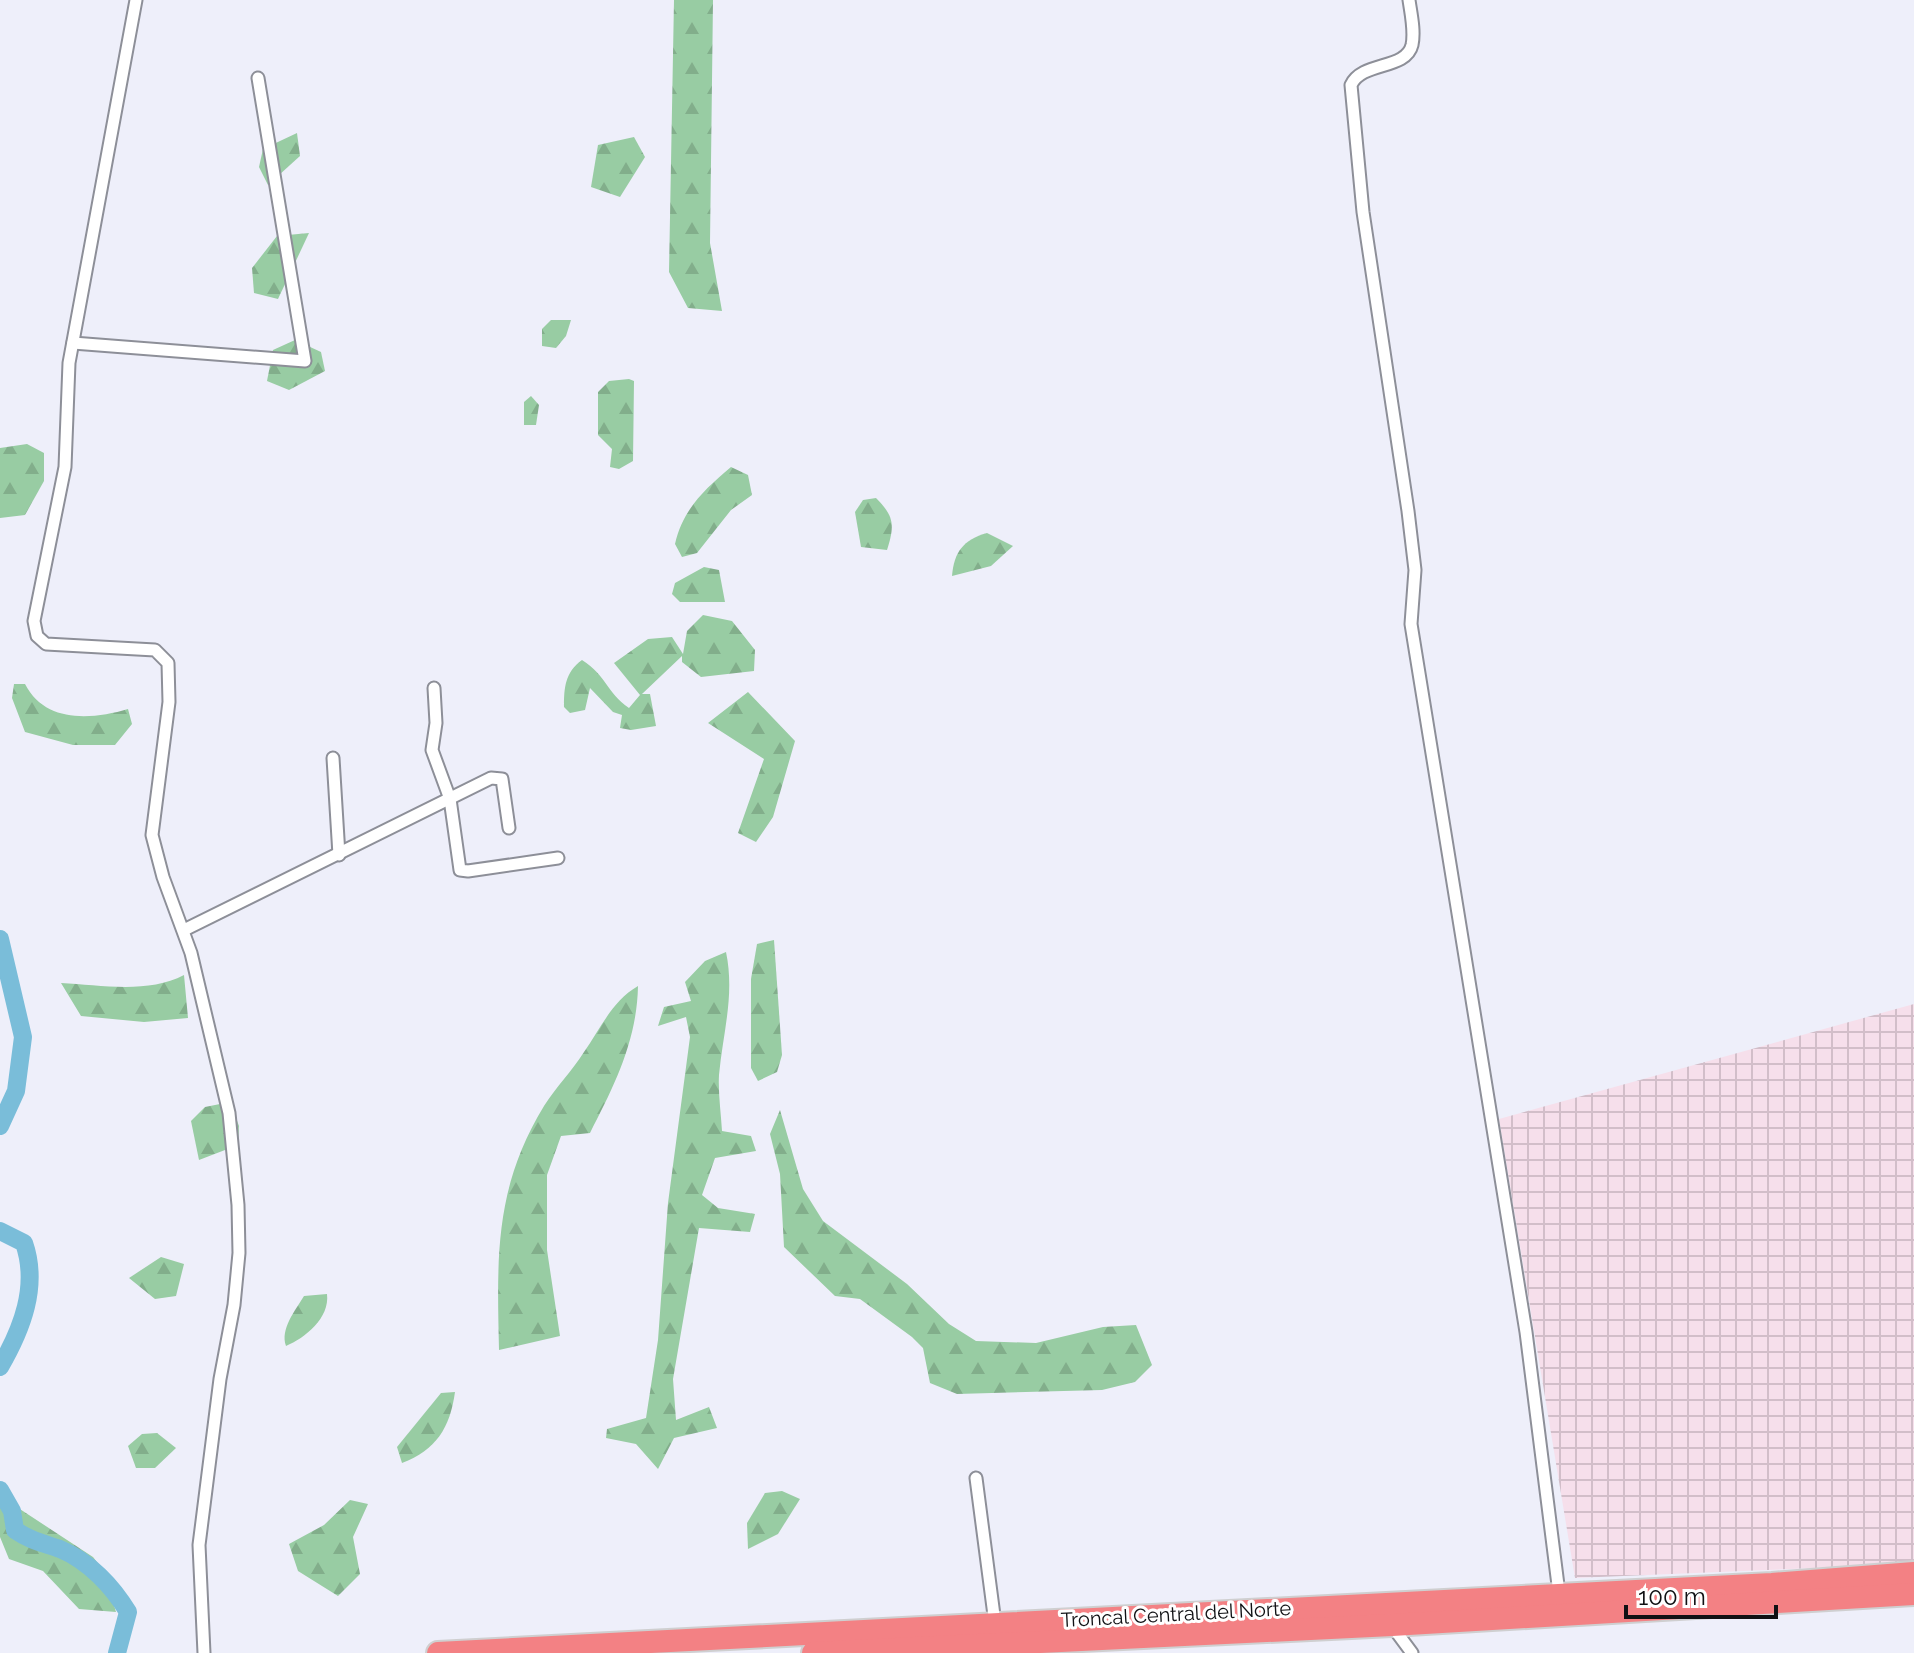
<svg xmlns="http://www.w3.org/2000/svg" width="1914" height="1653" font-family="Raleway,sans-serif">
<defs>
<pattern id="industrial-grid" width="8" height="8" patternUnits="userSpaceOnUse" patternTransform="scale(2)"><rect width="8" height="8" fill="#f6dfeb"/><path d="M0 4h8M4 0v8" fill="none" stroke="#d2bec9"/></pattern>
<pattern id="forest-firs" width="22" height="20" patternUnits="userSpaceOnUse" patternTransform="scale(2)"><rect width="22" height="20" fill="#98cca3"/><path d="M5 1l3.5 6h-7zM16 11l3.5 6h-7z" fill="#82ae8b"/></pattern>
</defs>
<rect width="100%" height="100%" fill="#eeeffa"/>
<polygon fill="url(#industrial-grid)" points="1914,1004 1914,1564 1575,1578 1499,1119"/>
<g fill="url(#forest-firs)">
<polygon points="674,0 713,0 710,243 722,311 688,308 669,272"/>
<polygon points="297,133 300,156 268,185 259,167 263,149"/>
<polygon points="634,137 645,157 620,197 591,187 598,145"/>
<polygon points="309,233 278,299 254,293 252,268 277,236"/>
<polygon points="551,320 571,320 566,336 556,348 542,346 542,329"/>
<polygon points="295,340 321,352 325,371 289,390 267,381 273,350"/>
<polygon points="629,379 634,381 633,461 619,469 610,467 612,449 598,435 598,392 609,381"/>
<polygon points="531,396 539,405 536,425 524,425 524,402"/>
<polygon points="27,444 44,453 44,481 25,515 0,518 0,448"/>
<path d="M731,467L748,475L752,495L731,510L697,553L682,557L675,544C683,509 704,490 731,467Z"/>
<path d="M876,498C894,516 895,525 887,550L861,547L855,512L863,500Z"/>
<path d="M987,533L1013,546L991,566L952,576C954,552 963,540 987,533Z"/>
<polygon points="704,567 719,570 725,602 680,602 672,594 675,583"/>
<path d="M703,615L732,621L755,650L754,671L701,677L682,662V656L642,694H650L656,726L631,730L620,728L622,715L613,712L590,688L585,710L570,713L564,707C564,688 565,672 582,660C607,676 606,692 629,708L640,695L614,663L648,639L672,637L683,654L687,631Z"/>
<path d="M14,684H25C45,723 91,720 128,709L132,724L115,745H73L25,732L12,698Z"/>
<polygon points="748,692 795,741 773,817 756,842 738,833 764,759 708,723"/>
<polygon points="774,940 782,1055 777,1072 758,1081 751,1068 751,979 757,944"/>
<path d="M726,952C735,995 723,1032 719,1075C718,1093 721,1113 722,1131L751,1136L756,1151L715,1158L702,1195L718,1208L755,1214L750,1232L699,1228L673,1379L676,1420L709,1407L717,1428L674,1438L658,1469L636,1444L606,1438L607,1429L646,1418L658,1340L668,1203L690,1037L686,1017L658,1026L664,1007L691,1001L685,982L705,961Z"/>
<path d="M184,975L188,1018L144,1022L81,1016L61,983C101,985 148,994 184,975Z"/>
<path d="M638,986C637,1041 614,1086 590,1133L561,1136L547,1175V1250L560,1336L499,1350C497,1258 494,1188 544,1106C556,1087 572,1071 584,1052C601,1028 612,1001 638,986Z"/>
<polygon points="230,1102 239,1126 238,1145 199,1160 191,1121 205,1107"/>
<polygon points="780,1110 803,1189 823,1221 907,1284 949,1324 976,1341 1036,1343 1103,1327 1136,1325 1152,1365 1135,1382 1102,1390 957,1394 930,1383 923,1348 912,1337 860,1299 835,1296 784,1247 780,1174 770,1134"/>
<polygon points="161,1257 184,1264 176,1296 155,1299 129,1278"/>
<path d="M327,1294C330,1318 305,1338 286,1346C280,1329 295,1311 304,1296Z"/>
<path d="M455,1392C450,1428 436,1450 402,1463L397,1447L441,1393Z"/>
<polygon points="157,1433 176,1448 155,1468 136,1468 128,1446 142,1434"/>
<polygon points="782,1491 800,1499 778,1534 748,1549 747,1523 765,1493"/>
<polygon points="0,1496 93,1557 104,1571 116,1612 79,1609 43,1571 9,1559 0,1537"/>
<polygon points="350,1500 368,1504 353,1537 360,1574 338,1596 298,1571 289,1544 324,1525"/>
</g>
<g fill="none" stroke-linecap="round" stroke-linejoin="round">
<g stroke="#7abdd9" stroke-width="18">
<polyline points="0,939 23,1037 16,1091 0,1126"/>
<path d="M0,1231L24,1243C39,1286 22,1329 0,1367"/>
<path d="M0,1490L12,1511L15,1530C31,1541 43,1543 60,1549C89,1561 113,1587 128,1612L117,1653"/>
</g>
<g stroke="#8d8f98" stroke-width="15">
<g id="street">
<polyline points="136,0 69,363 65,467 34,621 37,636 46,644 155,650 168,663 169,702 152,835 163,877 191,953 229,1113 238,1205 239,1253 234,1305 220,1379 199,1545 204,1653"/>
<path d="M1409,0C1411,14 1415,31 1412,45C1406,70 1362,61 1351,85L1363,212L1408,511L1415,570L1411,624L1526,1332L1559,1593"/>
<polyline points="73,343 305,361 258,78"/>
<polyline points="434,688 436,723 432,750 450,799 460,870 468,871 558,858"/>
<polyline points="333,758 339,855"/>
<polyline points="184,930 491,778 502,779 509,828"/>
<polyline points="976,1478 995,1623"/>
<polyline points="1392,1626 1412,1653"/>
</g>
</g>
<g stroke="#cfcfd0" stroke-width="26">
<g id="highway">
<polyline points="438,1653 1772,1584 1914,1573"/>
<polyline points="813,1653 1392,1625 1914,1594"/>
</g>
</g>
<use href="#street" stroke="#fff" stroke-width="11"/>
<use href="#highway" stroke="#f38184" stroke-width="22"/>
</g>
<g text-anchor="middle" stroke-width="6" stroke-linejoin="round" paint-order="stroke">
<g font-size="20" fill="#101114" stroke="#fff">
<text transform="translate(1176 1614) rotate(-3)" y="7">Troncal Central del Norte</text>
</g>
</g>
<path d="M1626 1605v12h150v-12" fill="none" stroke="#101114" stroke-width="4"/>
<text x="1638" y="1605" font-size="24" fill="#101114" stroke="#ffffff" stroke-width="6" paint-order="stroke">100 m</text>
</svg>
